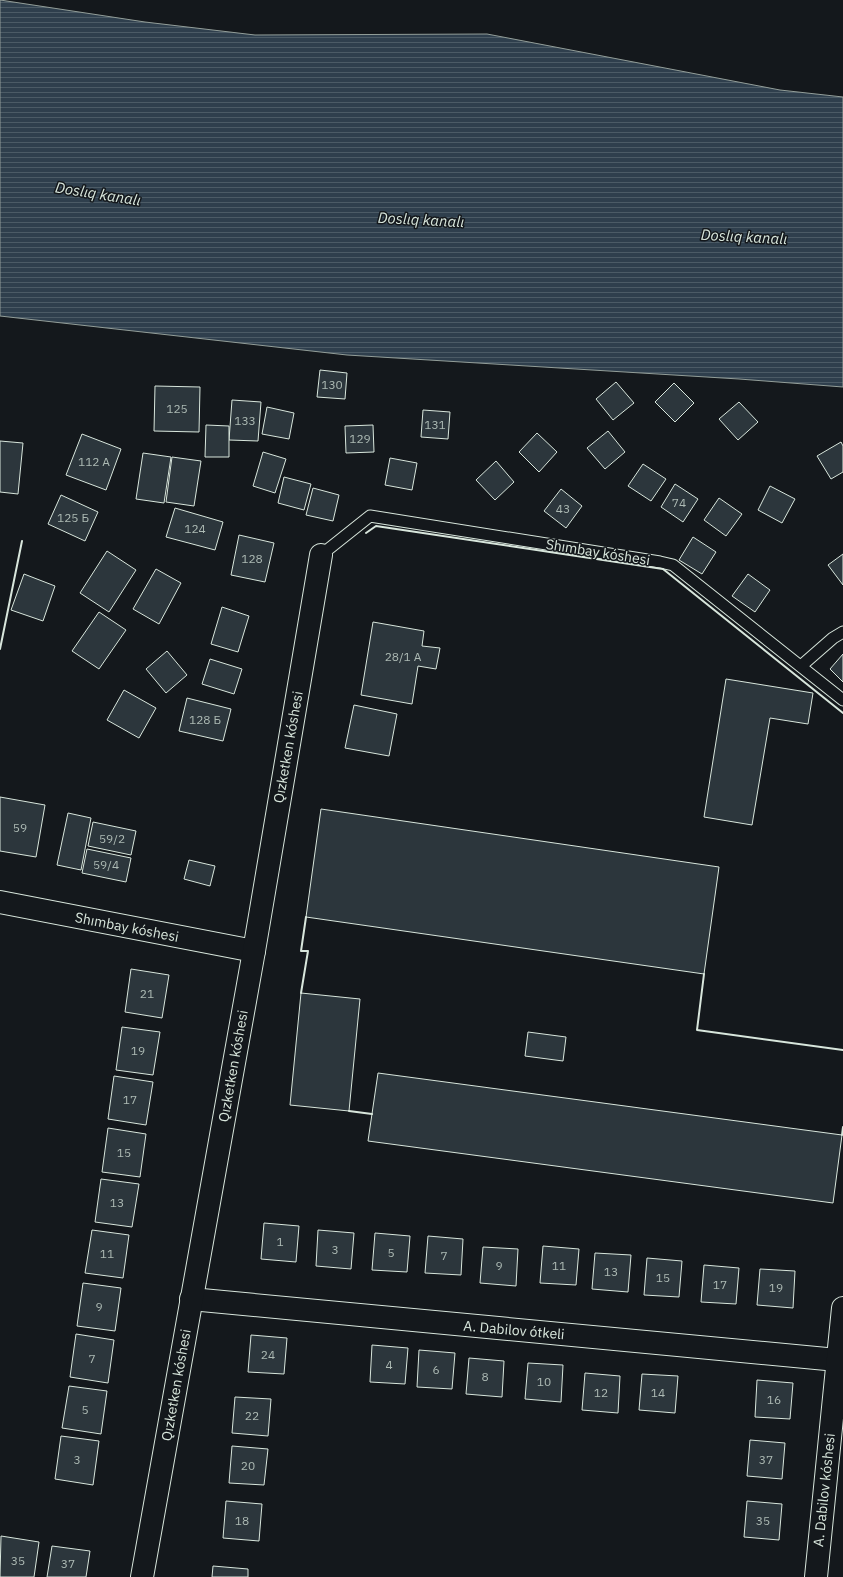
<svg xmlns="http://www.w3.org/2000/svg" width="843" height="1577" font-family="'IBM Plex Sans',sans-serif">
<defs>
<pattern id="water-rules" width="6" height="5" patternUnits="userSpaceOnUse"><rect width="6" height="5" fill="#2f3f4d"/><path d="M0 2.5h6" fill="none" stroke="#4c5b66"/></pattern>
</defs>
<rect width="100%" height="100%" fill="#14181c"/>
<polygon fill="url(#water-rules)" stroke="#939e99" points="0,0 145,22 255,35 487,34 780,90 843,97 843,387 739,379 347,355 0,316"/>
<g fill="#2c363c" stroke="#d8e6dc">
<polygon points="320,370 347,373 345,399 317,397"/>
<polygon points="616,382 634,403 613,420 596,399"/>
<polygon points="674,383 694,403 675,422 655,402"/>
<polygon points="155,386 200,387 199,432 154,431"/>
<polygon points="232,400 261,402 258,441 229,440"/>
<polygon points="739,402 758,422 738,440 719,419"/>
<polygon points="267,407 294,413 289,439 262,434"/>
<polygon points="423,410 450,412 448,439 421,437"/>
<polygon points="206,425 229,426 229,457 205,457"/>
<polygon points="373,425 374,452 346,453 345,426"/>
<polygon points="608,431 625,452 605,469 587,448"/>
<polygon points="537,433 557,452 539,472 519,452"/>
<polygon points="82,434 121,449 106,490 66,475"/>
<polygon points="0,441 23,443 18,494 0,492"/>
<polygon points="841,442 843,446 843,472 831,479 817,456"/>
<polygon points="263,452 286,459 275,493 253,486"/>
<polygon points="143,453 171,457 164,503 136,499"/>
<polygon points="172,457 201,461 194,506 166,502"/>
<polygon points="390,458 417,463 412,490 385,485"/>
<polygon points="496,461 514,482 495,500 476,480"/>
<polygon points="643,464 666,479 651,501 628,486"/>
<polygon points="284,477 311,484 304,510 278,503"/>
<polygon points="675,484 698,499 683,522 661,507"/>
<polygon points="770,486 795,499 782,523 758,510"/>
<polygon points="313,488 339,495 333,521 306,515"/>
<polygon points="561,489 582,506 566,528 544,511"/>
<polygon points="61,495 98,512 85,541 48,524"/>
<polygon points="719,498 742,514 726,536 704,520"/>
<polygon points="175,508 223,522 215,550 166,537"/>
<polygon points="239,535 274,543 265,582 231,575"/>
<polygon points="693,537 716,552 702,574 679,560"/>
<polygon points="107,551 136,570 109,612 80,593"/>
<polygon points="843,554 843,585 828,565"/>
<polygon points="156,569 181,583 159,624 133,609"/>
<polygon points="24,574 55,586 43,621 11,610"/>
<polygon points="748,574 770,590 755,612 732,596"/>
<polygon points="222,607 249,616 238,652 211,644"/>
<polygon points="99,612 126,630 99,669 72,651"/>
<polygon points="373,622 424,631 422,646 440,648 436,669 418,666 412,704 361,695"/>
<polygon points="167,651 187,675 166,693 146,669"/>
<polygon points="843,654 843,682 830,669"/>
<polygon points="210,659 242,669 234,694 202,684"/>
<polygon points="726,679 813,693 808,724 770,718 752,825 704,817"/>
<polygon points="124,690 156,708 139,738 107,720"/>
<polygon points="187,698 231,709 223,741 179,731"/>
<polygon points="354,705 397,714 389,756 345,748"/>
<polygon points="0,797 45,805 36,857 0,851"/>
<polygon points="321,809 719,867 704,974 306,917"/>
<polygon points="68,813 91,818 81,870 57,865"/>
<polygon points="93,822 136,831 131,855 88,846"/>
<polygon points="87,849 131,858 126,882 82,873"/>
<polygon points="189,860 215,866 210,886 184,879"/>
<polygon points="131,969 169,975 162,1018 125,1012"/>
<polygon points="301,993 360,999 349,1111 290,1105"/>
<polygon points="122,1027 160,1032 153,1075 116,1070"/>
<polygon points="528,1032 566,1037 563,1061 525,1056"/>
<polygon points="378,1073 842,1135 833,1203 368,1141"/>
<polygon points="114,1076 153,1082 146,1125 108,1119"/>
<polygon points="108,1128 146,1134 140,1177 102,1172"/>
<polygon points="101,1179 139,1184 132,1227 95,1222"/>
<polygon points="264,1223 299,1226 296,1262 261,1259"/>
<polygon points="92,1230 129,1235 123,1278 85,1273"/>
<polygon points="318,1230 354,1233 351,1269 316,1266"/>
<polygon points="375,1233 410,1236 407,1272 372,1270"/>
<polygon points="428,1236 463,1239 461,1275 425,1273"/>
<polygon points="543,1246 579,1249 576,1285 540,1283"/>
<polygon points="483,1247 518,1249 516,1286 480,1283"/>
<polygon points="595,1253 631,1255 628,1292 592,1289"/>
<polygon points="647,1258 682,1261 679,1297 644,1295"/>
<polygon points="704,1265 739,1268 736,1304 701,1302"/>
<polygon points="760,1269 795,1271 793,1308 757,1305"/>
<polygon points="83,1283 121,1288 115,1331 77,1326"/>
<polygon points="76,1334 114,1340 108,1383 70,1377"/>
<polygon points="251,1335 287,1338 284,1374 248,1372"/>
<polygon points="372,1345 408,1348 405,1384 370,1382"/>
<polygon points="419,1350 455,1353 452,1389 417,1387"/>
<polygon points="469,1358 504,1361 502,1397 466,1394"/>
<polygon points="528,1363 563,1365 561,1402 525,1399"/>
<polygon points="585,1373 620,1376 618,1413 582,1410"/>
<polygon points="642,1374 678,1376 675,1413 639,1410"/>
<polygon points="757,1380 793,1383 790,1419 755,1417"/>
<polygon points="69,1386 107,1391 101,1434 62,1428"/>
<polygon points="235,1397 271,1399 268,1436 232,1433"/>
<polygon points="61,1436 99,1441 93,1485 55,1479"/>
<polygon points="750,1440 785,1443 782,1479 747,1476"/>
<polygon points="232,1446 268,1449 264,1485 229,1483"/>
<polygon points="226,1501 262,1504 259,1541 223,1538"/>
<polygon points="747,1501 782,1504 779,1540 744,1537"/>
<polygon points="1,1536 39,1542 34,1577 0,1577"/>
<polygon points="52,1546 90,1551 86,1577 47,1577"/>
<polygon points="213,1566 248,1569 248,1577 212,1577"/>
</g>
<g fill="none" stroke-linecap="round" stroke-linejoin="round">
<g stroke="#d8e6dc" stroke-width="13">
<g id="lane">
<polyline points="321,555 370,516 660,562 673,565 843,700"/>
<polyline points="801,666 833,638 843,632"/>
</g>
</g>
<g stroke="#d8e6dc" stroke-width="24">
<g id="street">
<polyline points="0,902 254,951"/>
<polyline points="191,1299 837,1360"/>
<polyline points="142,1577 254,951 321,555"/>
<polyline points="816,1577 843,1308"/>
</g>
</g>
<use href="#lane" stroke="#14181c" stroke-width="11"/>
<use href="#street" stroke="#14181c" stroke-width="22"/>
<g stroke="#d8e6dc" stroke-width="2">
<polyline points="366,533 376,526 663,569 843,713"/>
<polyline points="0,649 22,541"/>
<polyline points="704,974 697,1030 843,1050"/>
<polyline points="301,993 308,951 301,951 306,917"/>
<polyline points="349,1111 372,1114"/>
<polyline points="842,1135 843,1127"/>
</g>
</g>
<g text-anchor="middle" stroke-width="3" stroke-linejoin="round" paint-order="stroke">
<g font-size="12" fill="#adbab4">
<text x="332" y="389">130</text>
<text x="177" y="413">125</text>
<text x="245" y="425">133</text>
<text x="435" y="429">131</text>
<text x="360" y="443">129</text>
<text x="94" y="466">112 А</text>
<text x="679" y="507">74</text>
<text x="563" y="513">43</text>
<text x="73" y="522">125 Б</text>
<text x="195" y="533">124</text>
<text x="252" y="563">128</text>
<text x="403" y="661">28/1 А</text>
<text x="205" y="724">128 Б</text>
<text x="20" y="832">59</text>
<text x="112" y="843">59/2</text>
<text x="106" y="869">59/4</text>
<text x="147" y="998">21</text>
<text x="138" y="1055">19</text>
<text x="130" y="1104">17</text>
<text x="124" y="1157">15</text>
<text x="117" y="1207">13</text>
<text x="280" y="1246">1</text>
<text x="335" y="1254">3</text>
<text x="391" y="1257">5</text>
<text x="107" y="1258">11</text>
<text x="444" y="1260">7</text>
<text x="499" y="1270">9</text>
<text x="559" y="1270">11</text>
<text x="611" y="1276">13</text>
<text x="663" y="1282">15</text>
<text x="720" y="1289">17</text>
<text x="776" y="1292">19</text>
<text x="99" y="1311">9</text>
<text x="268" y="1359">24</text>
<text x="92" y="1363">7</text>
<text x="389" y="1369">4</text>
<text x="436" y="1374">6</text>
<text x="485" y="1381">8</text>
<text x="544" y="1386">10</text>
<text x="601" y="1397">12</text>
<text x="658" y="1397">14</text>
<text x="774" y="1404">16</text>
<text x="85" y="1414">5</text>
<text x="252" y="1420">22</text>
<text x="77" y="1464">3</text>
<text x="766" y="1464">37</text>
<text x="248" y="1470">20</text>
<text x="242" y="1525">18</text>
<text x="763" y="1525">35</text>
<text x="18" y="1565">35</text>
<text x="68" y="1568">37</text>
</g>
<g font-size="14" fill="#d8e6dc" stroke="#14181c">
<text transform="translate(598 552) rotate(9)" y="5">Shımbay kóshesi</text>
<text transform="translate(288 747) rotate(-80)" y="5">Qızketken kóshesi</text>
<text transform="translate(127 927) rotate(11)" y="5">Shımbay kóshesi</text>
<text transform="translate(233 1066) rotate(-80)" y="5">Qızketken kóshesi</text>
<text transform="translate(514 1330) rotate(5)" y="5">A. Dabilov ótkeli</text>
<text transform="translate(176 1385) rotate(-80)" y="5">Qızketken kóshesi</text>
<text transform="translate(824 1490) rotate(-84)" y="5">A. Dabilov kóshesi</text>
</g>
<g font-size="15" font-style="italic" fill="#d8e6dc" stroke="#14181c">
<text transform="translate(98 194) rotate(9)" y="5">Doslıq kanalı</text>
<text transform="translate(421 220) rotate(3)" y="5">Doslıq kanalı</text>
<text transform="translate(744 237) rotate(3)" y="5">Doslıq kanalı</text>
</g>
</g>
</svg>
